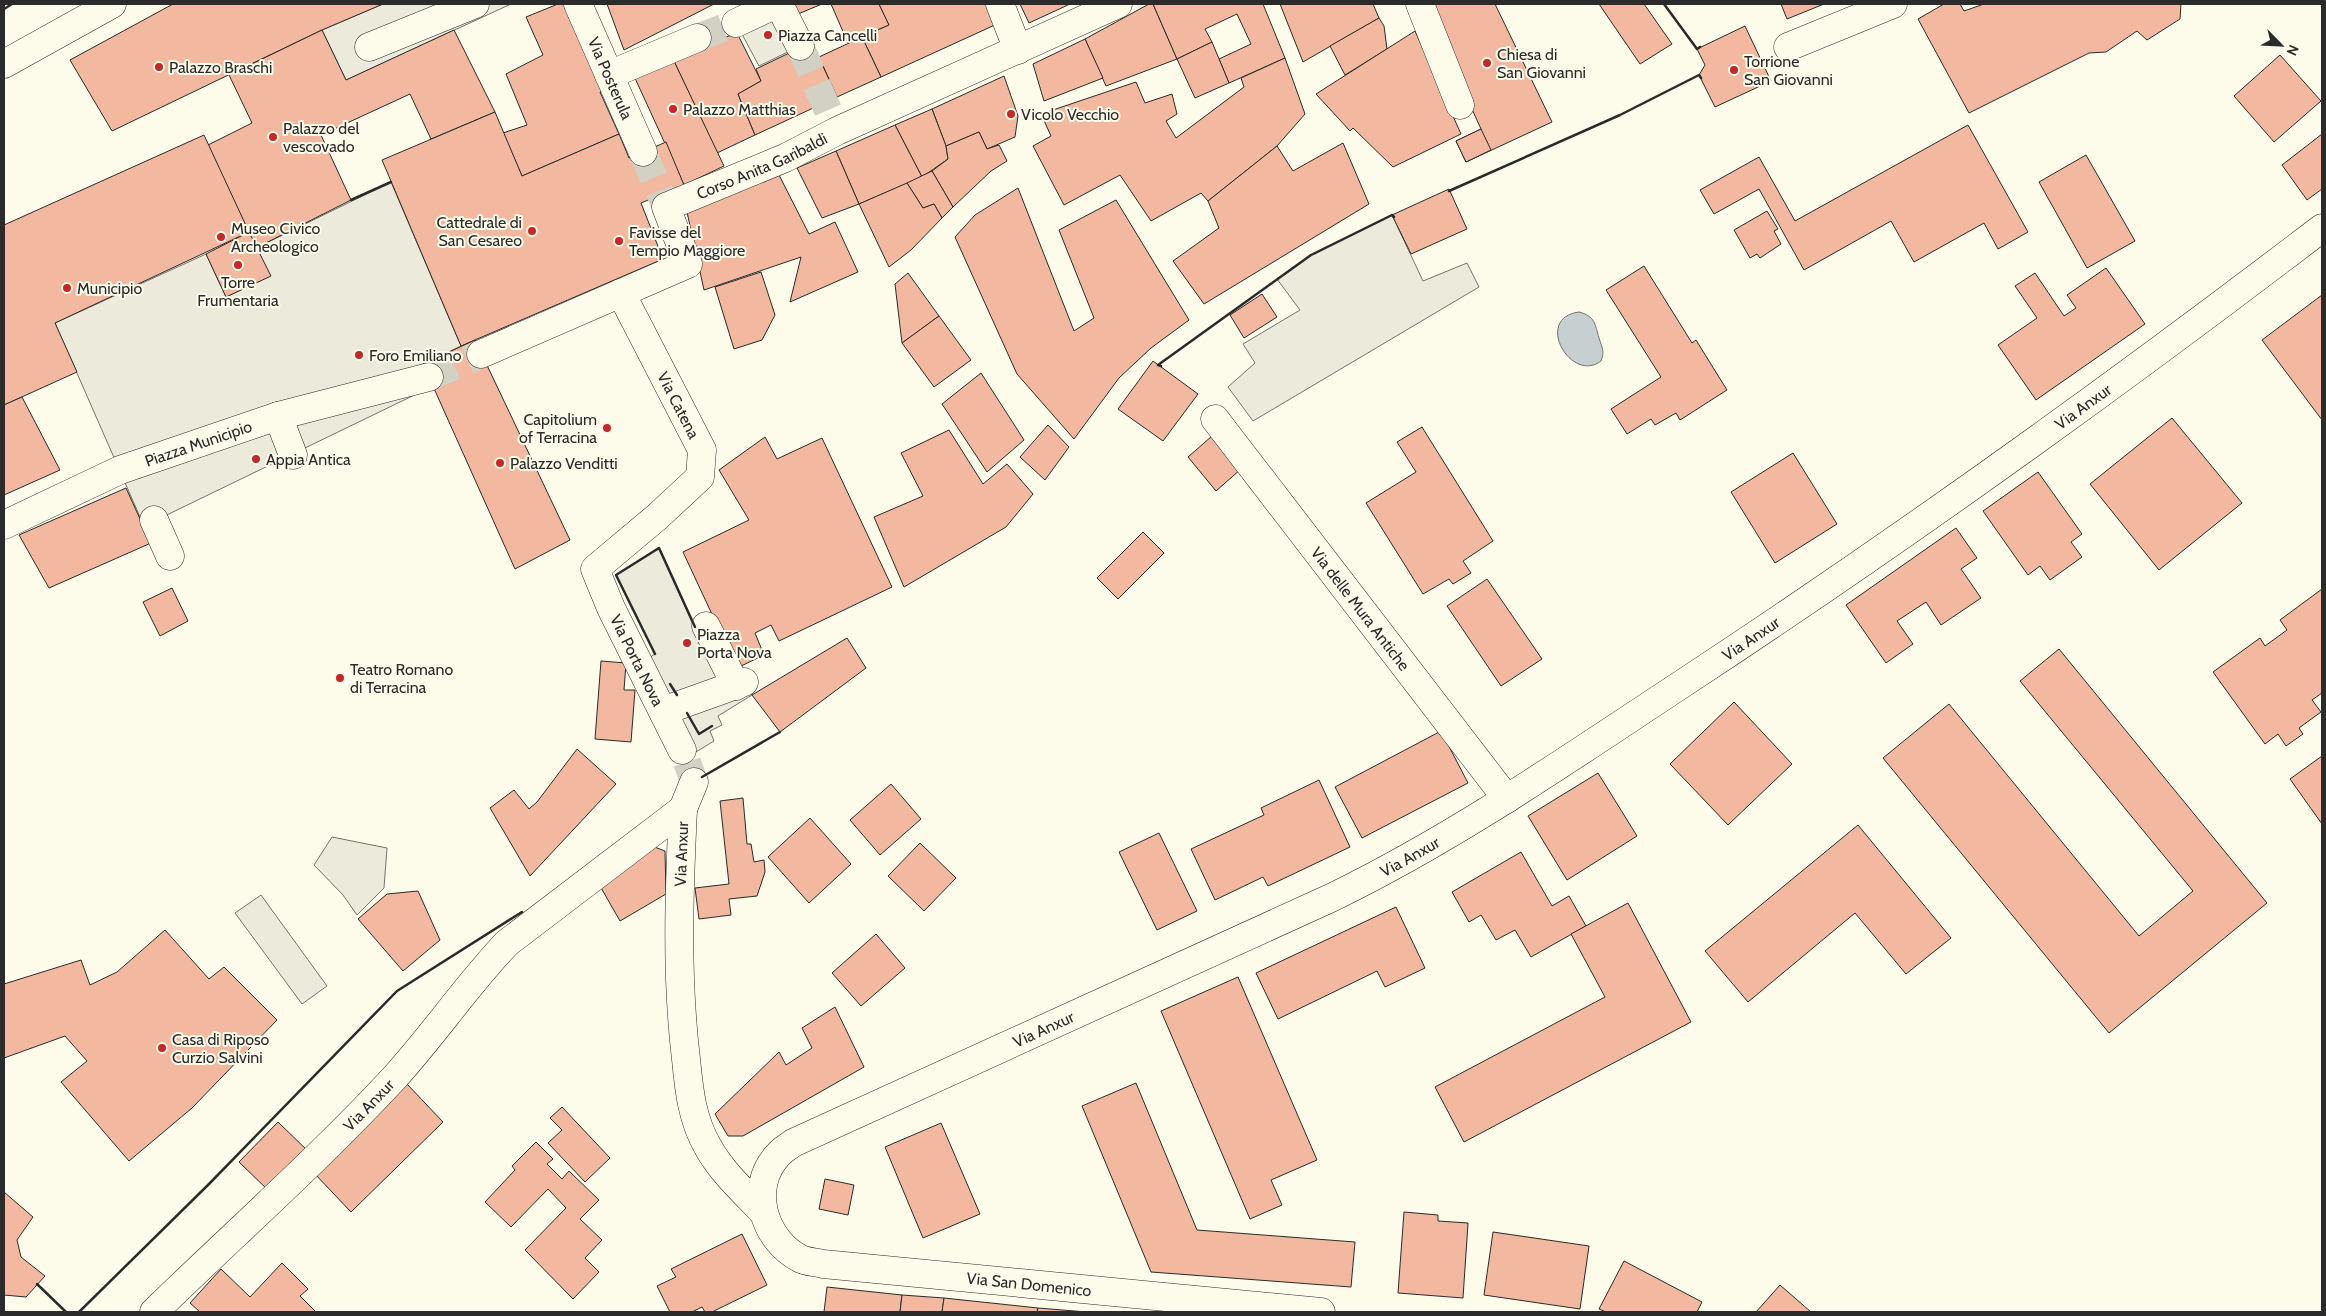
<svg xmlns="http://www.w3.org/2000/svg" width="2326" height="1316" font-family="Cabin,sans-serif">
<rect width="100%" height="100%" fill="#fdfbea"/>
<g fill="#eceadb" stroke="#74746e">
<polygon points="383,4 511,4 346,80 322,30"/>
<polygon points="776,4 800,46 759,66 736,23"/>
<polygon points="391,182 461,346 423,364 433,386 144,526 55,323 206,254 226,297 270,276 256,248"/>
<polygon points="1392,215 1423,281 1467,263 1479,287 1253,421 1228,387 1255,363 1243,344 1300,310 1277,279 1311,255"/>
<polygon points="659,548 696,631 744,682 752,695 718,716 722,725 710,731 714,741 686,758 633,668 655,654 616,575"/>
<polygon points="332,837 387,848 384,888 357,915 343,895 314,865"/>
<polygon points="261,895 327,986 302,1004 235,913"/>
</g>
<path fill="#c7d0d0" stroke="#74746e" d="M1579,312C1595,316 1595,324 1599,338C1602,348 1605,351 1601,361C1571,384 1533,318 1579,312Z"/>
<g fill="#f2b8a0" stroke="#2b2b2b">
<polygon points="173,4 383,4 322,30 112,131 70,60"/>
<polygon points="558,4 568,4 609,89 600,92 619,134 522,176 503,133 527,125 506,74 543,55 526,17"/>
<polygon points="607,4 714,4 624,50"/>
<polygon points="794,4 822,4 798,14"/>
<polygon points="831,4 879,4 889,25 848,43"/>
<polygon points="879,4 988,4 997,24 881,77 862,37 889,25"/>
<polygon points="1020,4 1070,4 1029,23"/>
<polygon points="1149,4 1153,4 1177,59 1106,86 1085,39"/>
<polygon points="1153,4 1263,4 1285,58 1229,83 1219,59 1251,44 1237,14 1205,29 1212,42 1177,59"/>
<polygon points="1280,4 1373,4 1379,18 1303,62"/>
<polygon points="1424,4 1495,4 1552,122 1466,162 1456,141 1481,129"/>
<polygon points="1599,4 1644,4 1672,44 1640,64"/>
<polygon points="1781,4 1824,4 1787,19"/>
<polygon points="1944,4 1960,4 1964,11 1984,4 2181,4 2180,19 2147,40 2137,31 2106,52 2089,53 1969,113 1918,19"/>
<polygon points="1379,18 1384,26 1387,49 1345,75 1330,46"/>
<polygon points="1745,26 1771,81 1715,107 1699,75 1705,65 1697,49"/>
<polygon points="322,30 346,80 454,30 495,112 431,139 410,94 321,135 351,200 256,248 208,145 252,123 229,75"/>
<polygon points="1415,31 1461,134 1393,167 1353,128 1350,131 1316,94"/>
<polygon points="737,33 761,81 738,94 755,135 717,153 672,57"/>
<polygon points="862,37 881,77 837,97 819,57"/>
<polygon points="1085,39 1103,78 1044,101 1033,64"/>
<polygon points="812,42 837,97 755,135 738,94 761,81 756,69"/>
<polygon points="1212,42 1229,83 1195,98 1177,59"/>
<polygon points="2280,55 2321,101 2274,142 2234,96"/>
<polygon points="672,57 724,166 684,185 634,76"/>
<polygon points="1285,58 1305,114 1277,146 1208,201 1201,193 1151,221 1120,175 1064,205 1033,146 1051,136 1041,114 1136,82 1145,103 1172,94 1177,114 1166,121 1176,138 1244,87 1241,78"/>
<polygon points="1004,76 1018,116 1015,137 987,149 979,132 946,146 932,109"/>
<polygon points="932,109 946,146 948,159 922,177 895,125"/>
<polygon points="495,112 522,176 619,134 629,158 666,142 684,185 641,203 663,259 461,346 382,160"/>
<polygon points="895,125 922,177 859,204 836,151"/>
<polygon points="1968,125 2028,232 1998,249 1984,223 1914,262 1891,221 1804,270 1759,189 1714,214 1700,190 1759,157 1795,221"/>
<polygon points="1481,129 1491,150 1466,162 1456,141"/>
<polygon points="979,132 987,149 999,145 1007,161 991,171 953,207 932,171 948,159 946,146"/>
<polygon points="2322,134 2322,189 2307,200 2282,165"/>
<polygon points="204,135 249,232 55,323 77,372 4,405 4,225"/>
<polygon points="1343,143 1369,204 1204,304 1173,261 1219,228 1208,201 1277,146 1293,171"/>
<polygon points="836,151 859,204 822,218 797,168"/>
<polygon points="2086,155 2135,241 2087,268 2039,182"/>
<polygon points="777,171 809,234 835,222 858,272 790,302 801,257 704,290 687,212"/>
<polygon points="932,171 953,207 942,218 934,204 923,208 907,183"/>
<polygon points="907,183 923,208 934,204 942,218 911,250 889,267 859,204"/>
<polygon points="1018,188 1074,331 1094,318 1059,230 1116,200 1189,320 1151,348 1119,378 1074,439 1017,374 955,237 975,215"/>
<polygon points="1449,189 1467,229 1411,254 1392,215"/>
<polygon points="1767,211 1778,229 1774,231 1781,244 1760,258 1757,254 1750,258 1734,230"/>
<polygon points="249,232 271,276 226,297 206,254"/>
<polygon points="1644,266 1692,343 1696,340 1727,390 1680,420 1676,413 1655,425 1651,419 1627,434 1611,409 1661,377 1606,290"/>
<polygon points="2106,268 2145,324 2036,400 1998,345 2037,318 2015,286 2035,273 2064,316 2076,308 2067,295"/>
<polygon points="761,272 775,315 762,340 734,349 715,287"/>
<polygon points="908,273 939,316 902,343 895,284"/>
<polygon points="1262,294 1277,317 1244,338 1230,315"/>
<polygon points="2322,295 2322,420 2262,340"/>
<polygon points="939,316 971,360 934,387 902,343"/>
<polygon points="475,340 570,540 515,569 423,364"/>
<polygon points="1153,361 1198,394 1163,441 1118,409"/>
<polygon points="981,373 1024,440 987,472 942,404"/>
<polygon points="22,397 60,470 4,495 4,405"/>
<polygon points="2172,418 2242,503 2159,570 2090,484"/>
<polygon points="1048,425 1069,447 1045,480 1020,457"/>
<polygon points="1422,427 1493,541 1463,561 1471,573 1453,584 1449,579 1423,594 1366,503 1416,472 1397,442"/>
<polygon points="949,430 983,484 1007,464 1033,494 1006,527 904,587 874,517 923,496 901,453"/>
<polygon points="1212,436 1241,469 1216,491 1188,457"/>
<polygon points="765,437 777,459 822,438 892,587 779,641 771,625 755,633 764,655 737,668 683,552 749,520 719,470"/>
<polygon points="1793,453 1837,524 1775,563 1731,492"/>
<polygon points="2038,472 2082,534 2071,542 2082,557 2050,580 2040,566 2028,575 1983,511"/>
<polygon points="126,488 151,543 49,588 19,535"/>
<polygon points="1956,528 1977,558 1961,569 1981,598 1941,625 1926,602 1897,621 1913,644 1886,663 1846,605"/>
<polygon points="1143,532 1164,553 1118,599 1097,578"/>
<polygon points="1487,579 1542,659 1501,686 1447,606"/>
<polygon points="172,588 188,621 160,636 143,602"/>
<polygon points="2322,589 2322,693 2312,700 2321,712 2299,728 2303,734 2286,746 2278,734 2265,744 2213,672 2260,638 2265,646 2287,630 2280,620"/>
<polygon points="847,638 866,668 780,732 752,695"/>
<polygon points="2059,649 2267,903 2109,1033 1883,758 1949,704 2139,936 2193,891 2020,681"/>
<polygon points="601,661 626,663 624,690 635,690 631,742 595,739"/>
<polygon points="1734,702 1792,764 1728,825 1670,764"/>
<polygon points="1441,731 1468,783 1362,838 1335,787"/>
<polygon points="577,749 616,784 530,876 490,808 514,790 529,809 537,802"/>
<polygon points="2322,756 2322,824 2290,779"/>
<polygon points="1598,773 1637,836 1567,880 1528,816"/>
<polygon points="1319,780 1350,847 1268,886 1263,877 1215,900 1191,849 1264,815 1261,808"/>
<polygon points="891,784 921,819 880,855 850,820"/>
<polygon points="743,798 747,844 751,844 754,862 764,860 765,872 757,896 729,899 731,915 699,919 695,888 729,884 720,801"/>
<polygon points="810,818 851,864 809,903 768,857"/>
<polygon points="1858,825 1951,938 1906,974 1855,913 1748,1002 1705,951"/>
<polygon points="1159,833 1197,911 1157,930 1119,852"/>
<polygon points="644,843 665,851 666,894 620,921 600,886"/>
<polygon points="920,843 956,878 924,911 888,876"/>
<polygon points="1521,852 1552,906 1569,896 1586,926 1531,957 1515,930 1496,940 1481,915 1469,922 1452,892"/>
<polygon points="418,891 440,940 403,971 358,919 387,894"/>
<polygon points="1628,903 1691,1022 1464,1142 1435,1087 1605,997 1571,934"/>
<polygon points="1396,907 1425,968 1385,987 1377,971 1278,1019 1256,973"/>
<polygon points="165,930 209,979 224,967 277,1020 192,1108 129,1161 61,1082 87,1061 65,1036 4,1058 4,984 81,960 90,985 117,972"/>
<polygon points="876,934 905,968 861,1006 832,973"/>
<polygon points="1238,977 1317,1160 1271,1180 1282,1205 1250,1219 1161,1011"/>
<polygon points="835,1007 864,1067 743,1136 728,1136 715,1114 779,1052 786,1065 812,1048 802,1028"/>
<polygon points="406,1083 443,1122 351,1212 314,1173"/>
<polygon points="1136,1083 1197,1230 1355,1242 1351,1287 1151,1272 1082,1106"/>
<polygon points="562,1107 610,1158 585,1182 548,1143 562,1130 550,1118"/>
<polygon points="278,1122 310,1153 271,1193 239,1162"/>
<polygon points="941,1123 980,1214 923,1238 885,1147"/>
<polygon points="536,1142 553,1159 547,1164 562,1179 569,1171 599,1200 580,1219 602,1240 585,1258 599,1272 573,1299 525,1250 566,1208 548,1189 511,1227 485,1202 515,1170 512,1166"/>
<polygon points="825,1179 854,1185 848,1215 819,1209"/>
<polygon points="4,1192 33,1217 17,1240 21,1257 45,1276 26,1297 4,1295"/>
<polygon points="1404,1212 1438,1215 1438,1221 1468,1223 1463,1298 1398,1293"/>
<polygon points="1493,1232 1589,1246 1580,1309 1484,1295"/>
<polygon points="742,1234 767,1285 712,1312 705,1312 702,1307 692,1312 670,1312 657,1286 676,1277 671,1269"/>
<polygon points="1624,1261 1702,1302 1697,1312 1606,1312 1599,1309"/>
<polygon points="282,1263 308,1289 300,1296 316,1312 200,1312 190,1303 221,1269 250,1297"/>
<polygon points="1780,1285 1811,1312 1756,1312"/>
<polygon points="827,1287 902,1295 900,1312 824,1312"/>
<polygon points="902,1295 944,1298 942,1312 900,1312"/>
<polygon points="944,1298 1038,1308 1037,1312 942,1312"/>
<polygon points="1038,1308 1087,1312 1037,1312"/>
</g>
<g fill="none" stroke-linecap="round" stroke-linejoin="round">
<g stroke="#d3d1c4" stroke-width="28" stroke-dasharray="28 14" stroke-linecap="butt">
<polyline points="697,38 736,23"/>
<polyline points="800,46 837,131"/>
<polyline points="643,152 666,207"/>
<polyline points="429,377 481,354"/>
<polyline points="687,762 694,782"/>
</g>
<g stroke="#2b2b2b" stroke-width="29">
<g id="minor">
<path id="s1" d="M578,4L643,152"/>
<polyline points="779,4 800,46"/>
<polyline points="1000,4 1018,50"/>
<polyline points="1420,4 1460,105"/>
<polyline points="736,23 776,4"/>
<polyline points="369,47 475,4"/>
<polyline points="1788,47 1893,4"/>
<polyline points="4,64 112,4"/>
<polyline points="609,75 697,38"/>
<path id="s2" d="M621,293L702,450L700,477L657,517L595,569L611,608L682,750"/>
<path id="s3" d="M481,354L688,264L666,207L785,158L837,131L1118,4"/>
<polyline points="278,416 293,455"/>
<path id="s4" d="M1215,419L1507,799"/>
<polyline points="154,520 170,556"/>
<path id="s5" d="M4,525L120,470L278,416L429,377"/>
<polyline points="706,626 736,686"/>
<polyline points="663,711 744,682"/>
<polyline points="683,809 694,782"/>
<path id="s6" d="M154,1312C234,1234 319,1159 395,1077C434,1034 467,985 507,943L683,809C679,893 676,976 686,1059C689,1090 692,1120 708,1147C721,1171 743,1191 762,1211"/>
<path id="s7" d="M1321,1312L823,1264C816,1262 807,1262 801,1259C763,1240 748,1187 778,1155C782,1150 788,1147 793,1143L1333,897C1456,837 1568,759 1682,684C1901,540 2114,387 2322,228"/>
</g>
</g>
<use href="#minor" stroke="#fdfbea" stroke-width="28"/>
<g stroke="#2b2b2b" stroke-width="2.5">
<polyline points="1664,4 1697,49 1700,47"/>
<polyline points="4,9 12,4"/>
<polyline points="1449,191 1620,115 1699,75 1701,78"/>
<polyline points="351,200 391,182"/>
<polyline points="1161,366 1158,365 1311,255 1392,215 1394,217"/>
<polyline points="655,654 616,575 659,548 695,627"/>
<polyline points="670,684 677,695"/>
<polyline points="687,713 699,734 712,726"/>
<polyline points="702,777 780,732"/>
<polyline points="37,1284 66,1312"/>
<polyline points="79,1312 209,1184 397,991 522,912"/>
</g>
</g>
<g fill="#c62828" stroke="#fdfbea" stroke-width="2">
<circle cx="768" cy="35" r="5"/>
<circle cx="1487" cy="63" r="5"/>
<circle cx="159" cy="67" r="5"/>
<circle cx="1734" cy="70" r="5"/>
<circle cx="673" cy="109" r="5"/>
<circle cx="1011" cy="114" r="5"/>
<circle cx="273" cy="137" r="5"/>
<circle cx="532" cy="231" r="5"/>
<circle cx="221" cy="237" r="5"/>
<circle cx="619" cy="241" r="5"/>
<circle cx="238" cy="265" r="5"/>
<circle cx="67" cy="288" r="5"/>
<circle cx="359" cy="355" r="5"/>
<circle cx="607" cy="428" r="5"/>
<circle cx="256" cy="459" r="5"/>
<circle cx="500" cy="463" r="5"/>
<circle cx="687" cy="643" r="5"/>
<circle cx="340" cy="678" r="5"/>
<circle cx="162" cy="1048" r="5"/>
</g>
<g text-anchor="middle" stroke-width="4" stroke-linejoin="round" paint-order="stroke">
<g font-size="16" fill="#2b2b2b" stroke="#fdfbea" text-anchor="start">
<text x="778" y="41">Piazza Cancelli</text>
<text x="1497" y="60">Chiesa di<tspan x="1497" dy="18">San Giovanni</tspan></text>
<text x="1744" y="67">Torrione<tspan x="1744" dy="18">San Giovanni</tspan></text>
<text x="169" y="73">Palazzo Braschi</text>
<text x="683" y="115">Palazzo Matthias</text>
<text x="1021" y="120">Vicolo Vecchio</text>
<text x="283" y="134">Palazzo del<tspan x="283" dy="18">vescovado</tspan></text>
<text x="522" y="228" text-anchor="end">Cattedrale di<tspan x="522" dy="18">San Cesareo</tspan></text>
<text x="231" y="234">Museo Civico<tspan x="231" dy="18">Archeologico</tspan></text>
<text x="629" y="238">Favisse del<tspan x="629" dy="18">Tempio Maggiore</tspan></text>
<text x="238" y="288" text-anchor="middle">Torre<tspan x="238" dy="18">Frumentaria</tspan></text>
<text x="77" y="294">Municipio</text>
<text x="369" y="361">Foro Emiliano</text>
<text x="597" y="425" text-anchor="end">Capitolium<tspan x="597" dy="18">of Terracina</tspan></text>
<text x="266" y="465">Appia Antica</text>
<text x="510" y="469">Palazzo Venditti</text>
<text x="697" y="640">Piazza<tspan x="697" dy="18">Porta Nova</tspan></text>
<text x="350" y="675">Teatro Romano<tspan x="350" dy="18">di Terracina</tspan></text>
<text x="172" y="1045">Casa di Riposo<tspan x="172" dy="18">Curzio Salvini</tspan></text>
</g>
<g font-size="16" fill="#2b2b2b" stroke="#fdfbea">
<text dy="6" stroke="none"><textPath href="#s1" startOffset="81">Via Posterula</textPath></text>
<text dy="6" stroke="none"><textPath href="#s3" startOffset="391">Corso Anita Garibaldi</textPath></text>
<text dy="6" stroke="none"><textPath href="#s2" startOffset="126">Via Catena</textPath></text>
<text dy="6" stroke="none"><textPath href="#s7" startOffset="2155">Via Anxur</textPath></text>
<text dy="6" stroke="none"><textPath href="#s5" startOffset="211">Piazza Municipio</textPath></text>
<text dy="6" stroke="none"><textPath href="#s4" startOffset="239">Via delle Mura Antiche</textPath></text>
<text dy="6" stroke="none"><textPath href="#s7" startOffset="1750">Via Anxur</textPath></text>
<text dy="6" stroke="none"><textPath href="#s2" startOffset="444">Via Porta Nova</textPath></text>
<text transform="translate(681 854) rotate(-88)" y="6">Via Anxur</text>
<text dy="6" stroke="none"><textPath href="#s7" startOffset="1345">Via Anxur</textPath></text>
<text dy="6" stroke="none"><textPath href="#s7" startOffset="940">Via Anxur</textPath></text>
<text dy="6" stroke="none"><textPath href="#s6" startOffset="298">Via Anxur</textPath></text>
<text transform="translate(1029 1284) rotate(6)" y="6">Via San Domenico</text>
</g>
</g>
<rect width="2326" height="1316" fill="none" stroke="#2b2b2b" stroke-width="10"/>
<g transform="translate(2281 45) rotate(114)" stroke="#fdfbea" stroke-width="4" paint-order="stroke">
<path d="M0-4L9 19L0 12L-9 19Z" fill="#2b2b2b"/>
<text y="-8" font-size="14" font-weight="bold" text-anchor="middle" fill="#2b2b2b">N</text>
</g>
</svg>
